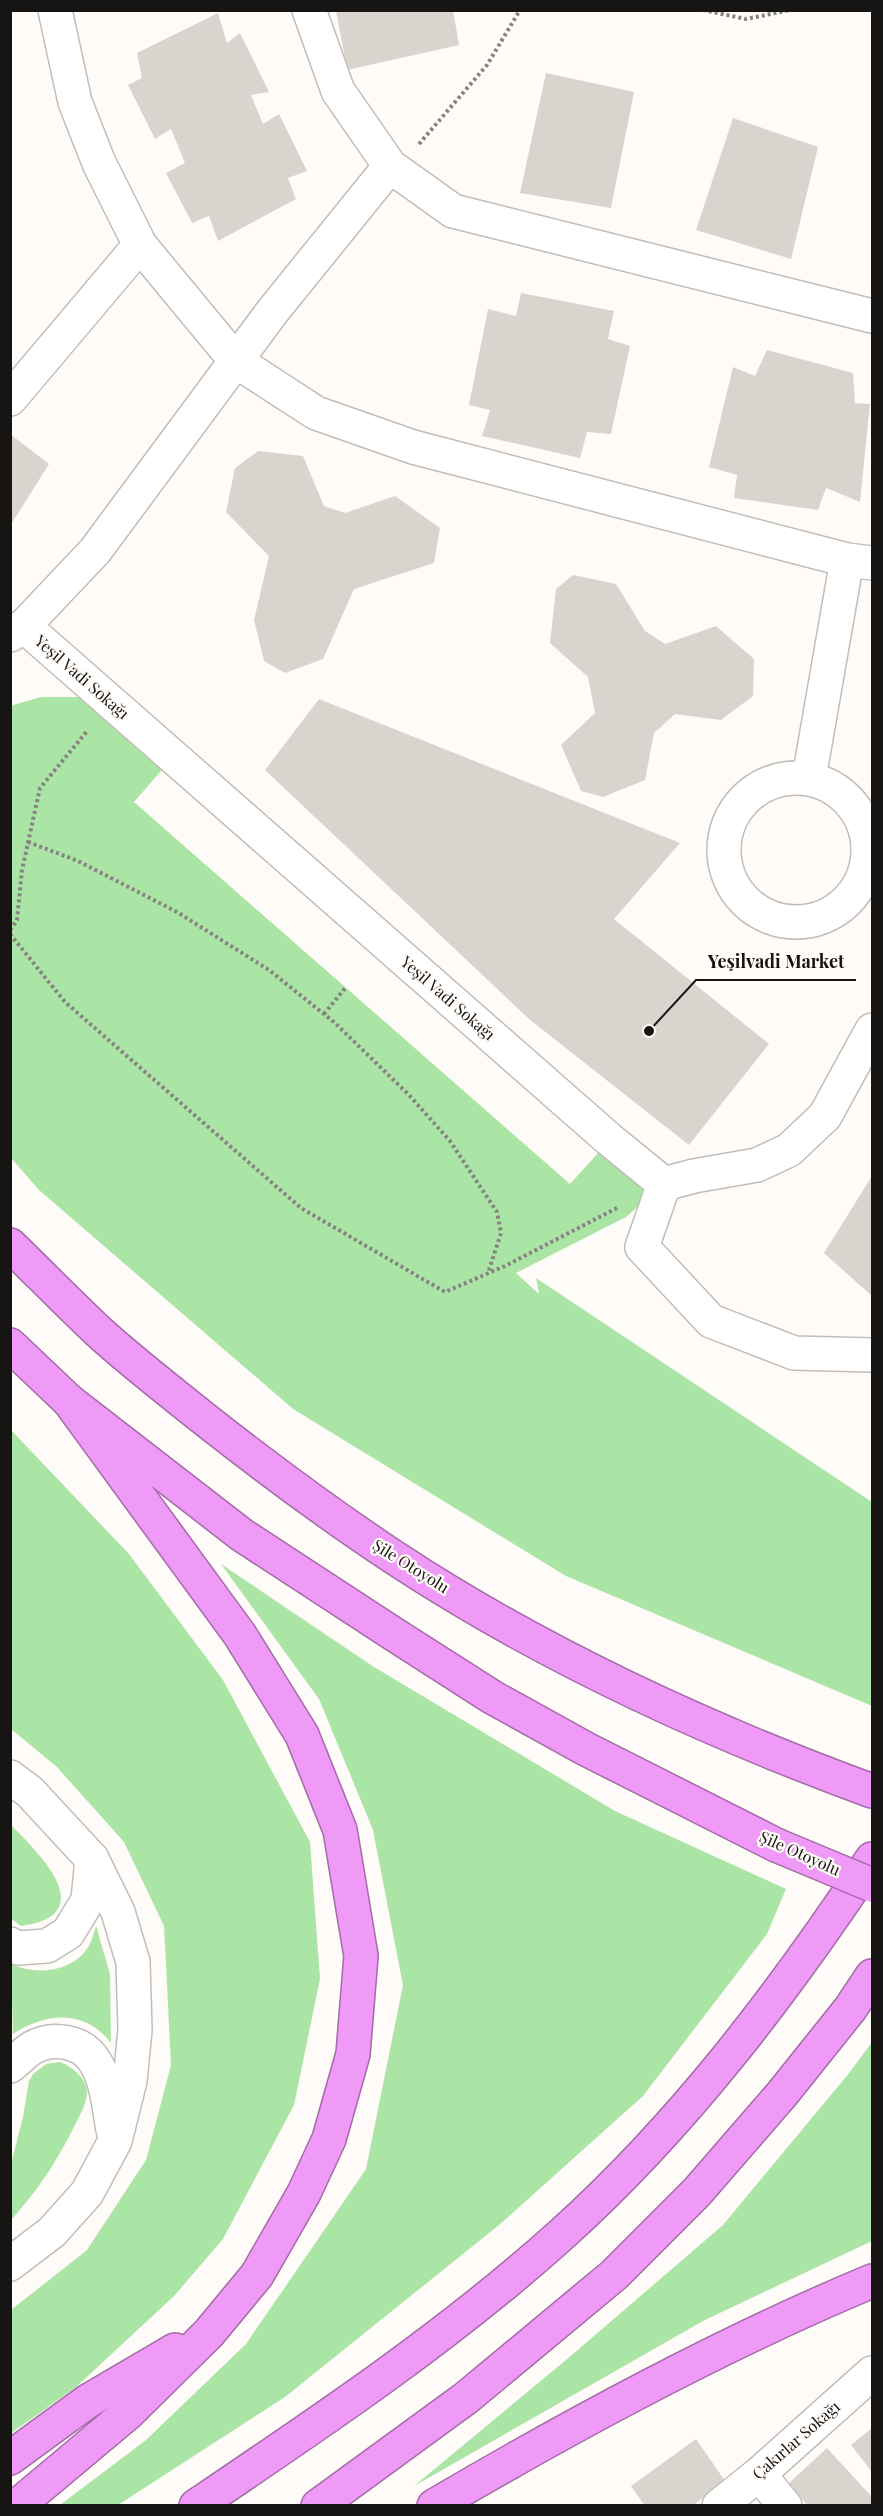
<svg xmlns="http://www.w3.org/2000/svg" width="883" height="2516" font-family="'Playfair Display',serif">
<rect width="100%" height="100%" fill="#fefbf8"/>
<g fill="#abe5a5">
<polygon points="41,697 84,697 173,757 134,802 570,1184 610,1140 664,1184 626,1217 516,1273 539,1294 536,1278 872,1502 872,1706 566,1576 293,1409 39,1190 11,1158 10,706"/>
<polygon points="11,1430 129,1554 223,1680 310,1842 320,1979 294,2105 223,2239 174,2296 75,2388 11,2433 11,2310 87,2250 146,2160 171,2065 164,1926 124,1842 57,1767 11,1729"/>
<polygon points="221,1564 374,1667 615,1811 786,1889 767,1934 643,2096 499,2225 285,2397 118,2505 60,2505 146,2440 246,2344 366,2169 403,1985 373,1830 319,1699"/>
<path d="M11,1825C41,1855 101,1915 21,1926L11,1919Z"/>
<path d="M96,1926L110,1974L111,2043C85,2009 46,2012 13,2034L11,1964C33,1974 62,1973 81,1956C90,1948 93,1936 96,1926Z"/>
<polygon points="872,2042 872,2241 703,2321 414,2486 566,2360 723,2225 850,2072"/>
<path d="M60,2062C72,2067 86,2077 87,2092C87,2103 79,2117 74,2127C55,2164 39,2189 11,2220V2164L23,2117L29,2081L33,2074L46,2064Z"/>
</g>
<g fill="#dad4cf">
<polygon points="336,10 453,10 459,45 347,70"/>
<polygon points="218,13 227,43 240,33 269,92 251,95 263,124 279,114 307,171 288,178 296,199 218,241 209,216 192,223 166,173 185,163 171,129 155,139 128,85 142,78 137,53"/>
<polygon points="546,73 634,92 611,208 520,193"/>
<polygon points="733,118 818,147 791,259 696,230"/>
<polygon points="521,293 614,311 608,339 630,346 611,434 587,432 580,458 482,436 490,410 469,405 488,309 516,316"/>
<polygon points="767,350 853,373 855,403 870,404 860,502 826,488 818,510 734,498 737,475 709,467 733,367 755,376"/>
<polygon points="10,434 49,464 10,526"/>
<polygon points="258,451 303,456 324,506 345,513 395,496 440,528 434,563 354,589 323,659 285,673 264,661 254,620 269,556 226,512 235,468"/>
<polygon points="573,575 616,584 645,631 665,644 716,626 754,659 753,696 721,720 675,714 654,733 645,780 603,797 581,791 561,745 595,713 588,677 550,643 556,589"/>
<polygon points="319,699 680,843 614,919 769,1044 689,1145 529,1019 265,770"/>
<polygon points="872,1176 872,1296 824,1253"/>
<polygon points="872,2428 872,2472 851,2445"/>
<polygon points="696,2439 725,2481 692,2506 645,2506 631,2486"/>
<polygon points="827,2448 872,2497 872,2506 808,2506 788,2484"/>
</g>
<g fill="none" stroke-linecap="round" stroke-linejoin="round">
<g stroke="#c3bdb9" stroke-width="36">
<g id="minor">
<polyline points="55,10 75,102 99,163 140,245 236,361 316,413 413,447 847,560 872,563"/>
<polyline points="309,10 338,91 390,166 453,211 872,316"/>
<polyline points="10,399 140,245"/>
<polyline points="24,626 610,1140 664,1184"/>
<polyline points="10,635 24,626 95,551 272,312 390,166"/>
<circle cx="796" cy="850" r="72"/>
<polyline points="809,778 847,560"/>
<polyline points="664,1184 642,1247 711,1321 794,1353 872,1355"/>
<polyline points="664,1184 694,1176 757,1165 789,1150 825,1116 872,1030"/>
<polyline points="10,1777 30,1792 92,1859 118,1912 133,1962 135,2030 130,2081 115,2141 87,2193 52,2232 10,2264"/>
<polyline points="10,1944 18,1948 47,1946 68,1933 88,1900 92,1859"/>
<path d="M10,2066C18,2060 25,2052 32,2048C53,2036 83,2041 95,2062C107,2080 109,2109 113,2130"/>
<polyline points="759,2474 785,2506"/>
<polyline points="719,2506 759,2474 872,2373"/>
</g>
</g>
<g stroke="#a36ba7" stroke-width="36">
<g id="highway">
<path d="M10,1245C40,1274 69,1304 99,1332C133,1363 171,1392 207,1421C268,1469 330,1515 395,1558C541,1654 708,1731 872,1791"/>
<polyline points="10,1345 69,1401 242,1535 392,1633 492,1697 586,1749 776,1845"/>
<polyline points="10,2458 88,2401 175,2350"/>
<polyline points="17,2506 128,2413 209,2333 257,2275 304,2193 329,2139 353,2054 361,1956 340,1830 302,1735 240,1635 69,1401"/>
<path d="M196,2506C322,2421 449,2336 562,2234C683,2125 782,1994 872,1859"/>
<polyline points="318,2506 466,2398 614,2275 697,2192 782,2094 850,2009 872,1976"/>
<path d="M434,2506C575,2423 721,2344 872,2281"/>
</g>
</g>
<g stroke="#868482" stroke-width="4" stroke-dasharray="3 3" stroke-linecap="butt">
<polyline points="703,10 746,19 790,10"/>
<polyline points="419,144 487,65 520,10"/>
<polyline points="28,842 78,861 177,912 269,970 334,1022 409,1095 450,1141 497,1212 501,1233 488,1273"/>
<polyline points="10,930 17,920 22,870 40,788 88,730"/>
<polyline points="10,934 65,1002 301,1208 445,1292 505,1266 617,1208"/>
<polyline points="324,1014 346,987"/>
</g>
<use href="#minor" stroke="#fff" stroke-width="33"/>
<use href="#highway" stroke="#ef9af6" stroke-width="33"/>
<g stroke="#a36ba7" stroke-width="36" stroke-linecap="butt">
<polyline id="highway-bridge" points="776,1845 872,1885"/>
</g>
<use href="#highway-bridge" stroke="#ef9af6" stroke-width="33"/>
</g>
<g text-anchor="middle" stroke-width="4.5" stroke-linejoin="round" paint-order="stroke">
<g font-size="16" fill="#171513" stroke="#fefbf8">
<text transform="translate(82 677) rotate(41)" y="6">Yeşil Vadi Sokağı</text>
<text transform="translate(448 998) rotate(41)" y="6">Yeşil Vadi Sokağı</text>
<text transform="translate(411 1566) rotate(32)" y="6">Şile Otoyolu</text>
<text transform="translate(800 1853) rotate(24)" y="6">Şile Otoyolu</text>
<text transform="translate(796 2440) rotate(-41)" y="6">Çakırlar Sokağı</text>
</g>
</g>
<path fill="none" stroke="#171513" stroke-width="2" d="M649 1031L696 980H856"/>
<circle fill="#171513" stroke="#fefbf8" stroke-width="2" cx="649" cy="1031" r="6"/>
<g font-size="18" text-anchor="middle" font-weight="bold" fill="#171513" stroke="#fefbf8" stroke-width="4.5" stroke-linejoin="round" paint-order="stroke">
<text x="776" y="968">Yeşilvadi Market</text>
</g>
<rect width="883" height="2516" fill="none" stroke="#171513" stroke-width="24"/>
</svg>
